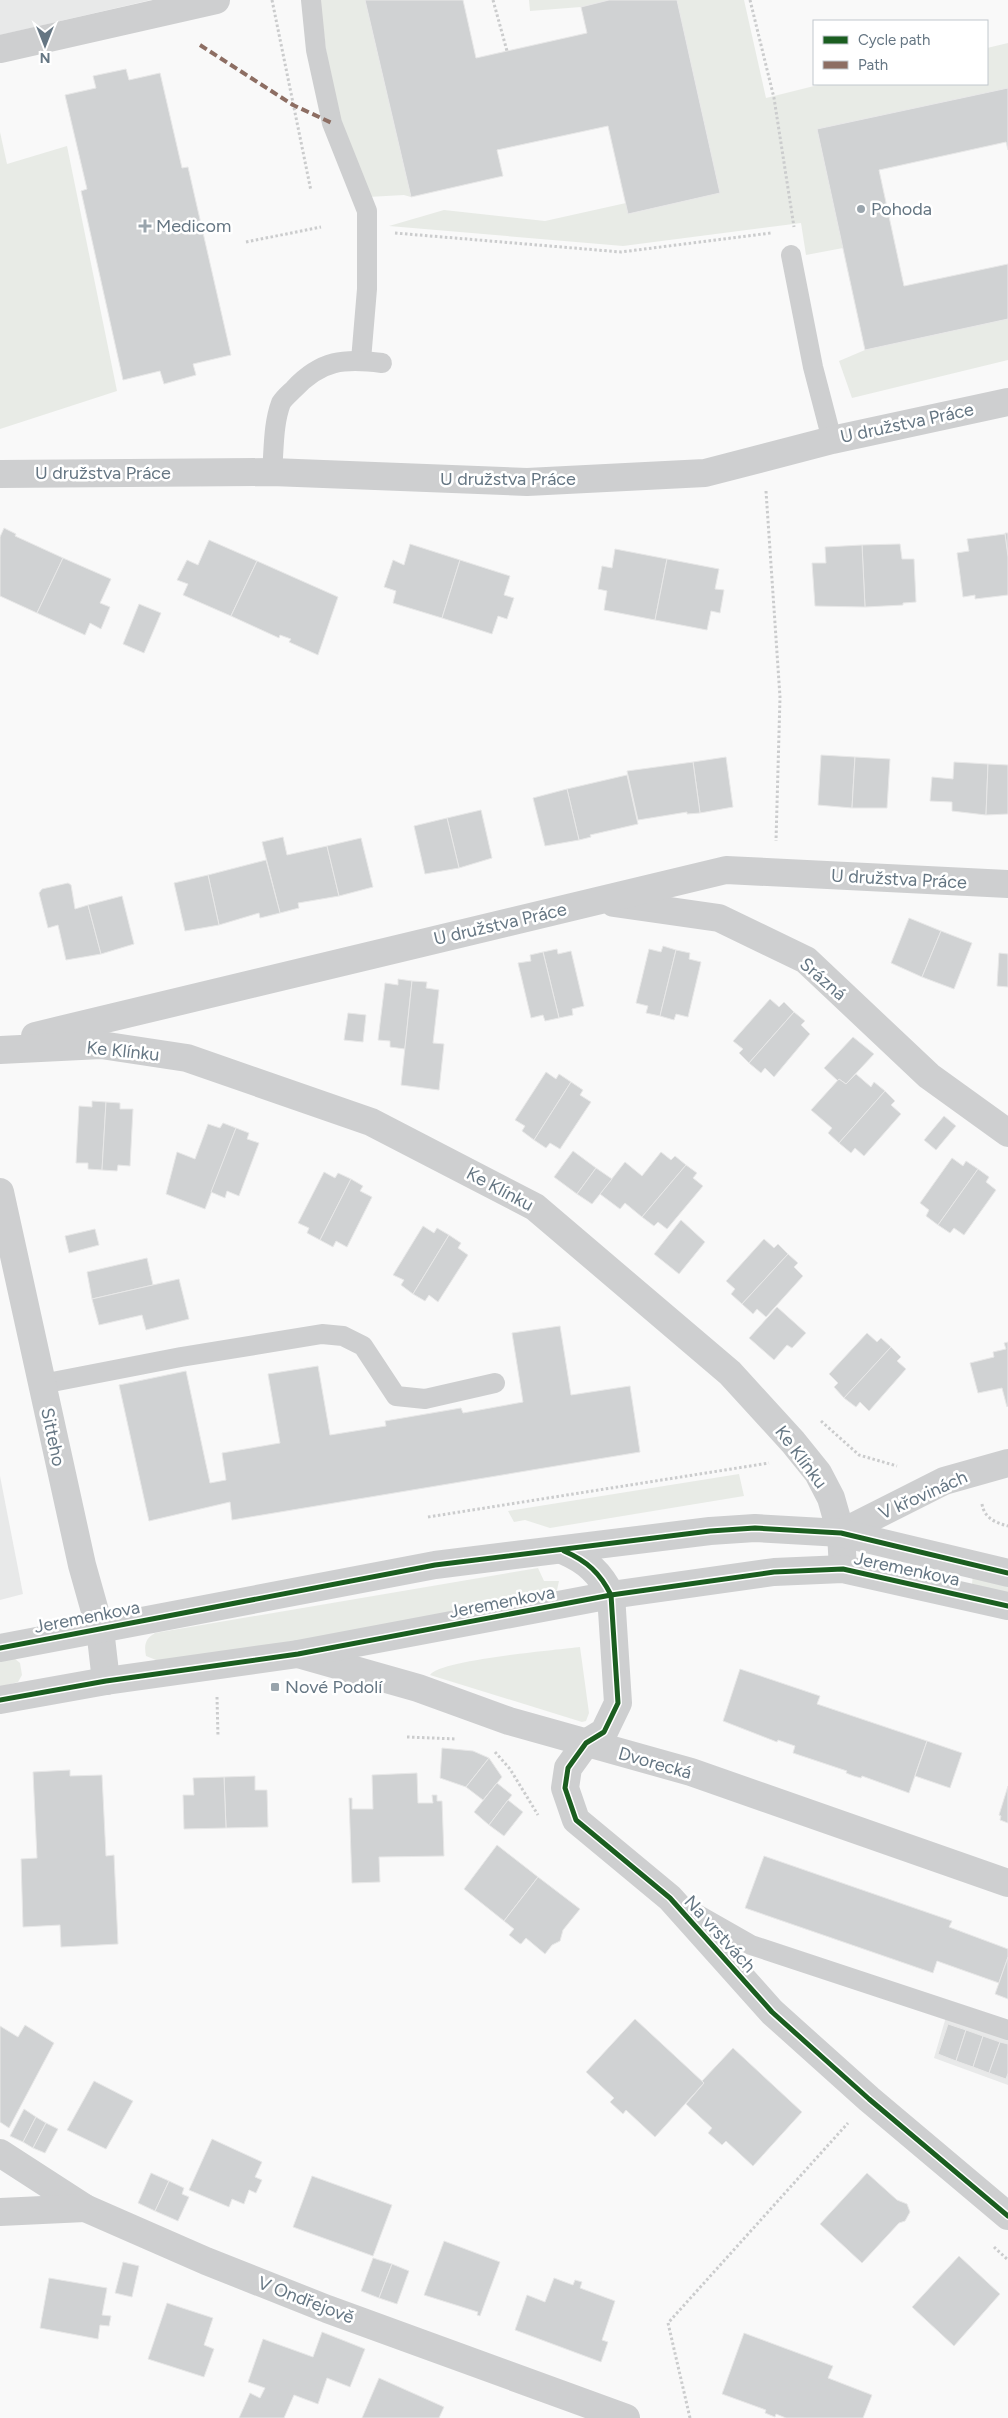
<svg xmlns="http://www.w3.org/2000/svg" width="1008" height="2418" font-family="Figtree,sans-serif">
<rect width="100%" height="100%" fill="#f9f9f9"/>
<g fill="#e8e9e9">
<polygon points="0,0 151,0 0,35"/>
<polygon points="0,1476 23,1594 0,1600"/>
<polygon points="946,2017 1008,2037 1008,2085 934,2058"/>
</g>
<g fill="#e8ebe6">
<polygon points="321,0 365,0 411,197 404,195 368,197 333,104 320,3"/>
<polygon points="529,0 609,0 581,7 530,11"/>
<polygon points="677,0 744,0 766,98 822,84 987,84 987,48 1008,43 1008,88 817,129 843,248 806,255 801,223 623,246 389,226 444,210 545,221 626,203 629,214 720,193"/>
<polygon points="0,132 7,164 67,146 117,391 0,429"/>
<polygon points="1008,319 1008,360 852,398 839,361 865,350"/>
<polygon points="739,1474 744,1496 550,1528 525,1520 514,1522 508,1511"/>
<path d="M538,1568L544,1581H559L557,1590L550,1596L357,1631L161,1662L146,1656C144,1645 145,1639 155,1633Z"/>
<polygon points="973,1574 1008,1584 1008,1594 972,1584"/>
<path d="M580,1647L589,1713L586,1721L582,1722L430,1675C439,1660 556,1650 580,1647Z"/>
<polygon points="0,1658 14,1658 20,1663 22,1675 18,1682 0,1687"/>
</g>
<g fill="#d0d2d3" stroke="#e8e8e8">
<polygon points="365,0 463,0 476,58 587,33 581,7 609,0 677,0 720,193 628,214 608,126 497,150 503,176 411,197"/>
<polygon points="126,69 129,80 160,73 182,168 188,167 231,355 193,364 196,375 164,384 160,371 123,380 81,191 87,189 65,95 96,88 93,76"/>
<polygon points="1008,88 1008,150 1006,142 879,170 904,286 1008,264 1008,319 865,350 817,129"/>
<polygon points="4,528 16,534 15,536 63,558 37,613 0,596 0,537"/>
<polygon points="1005,533 1008,533 1008,557 1005,534"/>
<polygon points="1005,534 1008,557 1008,595 975,599 975,595 963,597 957,553 969,551 967,539"/>
<polygon points="209,540 257,561 231,616 183,595 188,584 177,580 187,560 198,565"/>
<polygon points="410,544 460,560 442,618 393,603 396,591 384,587 393,560 404,565"/>
<polygon points="900,544 902,559 914,559 916,602 903,603 903,605 865,607 862,545"/>
<polygon points="862,545 865,607 815,606 812,563 826,563 825,547"/>
<polygon points="615,549 667,559 655,620 604,610 607,591 598,589 602,566 612,568"/>
<polygon points="63,558 111,579 100,603 110,607 101,629 90,623 85,635 37,613"/>
<polygon points="667,559 719,569 715,589 724,590 720,613 711,611 707,630 655,620"/>
<polygon points="460,560 510,576 504,595 514,598 507,619 498,616 492,634 442,618"/>
<polygon points="257,561 338,597 318,655 289,642 291,639 280,635 279,638 231,616"/>
<polygon points="139,604 161,613 144,653 123,644"/>
<polygon points="821,755 855,757 852,808 818,805"/>
<polygon points="726,757 733,807 700,813 693,762"/>
<polygon points="855,757 890,759 887,808 852,808"/>
<polygon points="693,762 700,813 687,814 687,812 638,820 627,771"/>
<polygon points="954,762 988,764 986,815 952,811 952,802 930,801 932,777 953,779"/>
<polygon points="988,764 1008,765 1008,814 986,815"/>
<polygon points="627,775 638,824 590,835 591,837 579,840 567,789"/>
<polygon points="567,789 579,840 545,846 533,798"/>
<polygon points="481,810 492,858 459,868 447,818"/>
<polygon points="447,818 459,868 425,874 414,826"/>
<polygon points="283,837 287,855 327,846 339,896 298,903 299,908 280,913 262,842"/>
<polygon points="361,838 373,887 339,896 327,846"/>
<polygon points="266,860 280,913 260,918 259,913 219,925 208,875"/>
<polygon points="208,875 219,925 185,931 174,883"/>
<polygon points="68,883 71,885 75,909 88,905 101,954 66,960 58,925 48,928 39,893 42,889"/>
<polygon points="122,896 134,944 101,954 88,905"/>
<polygon points="909,918 941,931 922,977 891,963"/>
<polygon points="941,931 972,943 954,989 922,977"/>
<polygon points="663,946 676,950 660,1016 646,1013 648,1006 636,1003 649,949 661,952"/>
<polygon points="557,949 558,954 571,951 584,1006 572,1009 573,1015 559,1018 543,952"/>
<polygon points="676,950 690,953 689,959 701,962 688,1017 676,1014 674,1020 660,1016"/>
<polygon points="543,952 559,1018 545,1021 543,1015 531,1018 518,963 531,961 530,955"/>
<polygon points="999,953 1008,954 1008,987 997,986"/>
<polygon points="398,979 412,981 405,1049 390,1047 390,1041 378,1040 385,983 398,985"/>
<polygon points="412,981 427,982 426,988 439,990 433,1043 444,1044 439,1090 401,1085"/>
<polygon points="770,999 779,1007 784,1002 794,1012 749,1063 739,1053 743,1049 733,1041"/>
<polygon points="794,1012 805,1021 801,1025 810,1034 774,1077 765,1068 761,1073 749,1063"/>
<polygon points="348,1013 366,1015 363,1042 344,1040"/>
<polygon points="853,1037 874,1054 846,1084 839,1079 838,1081 824,1068"/>
<polygon points="546,1072 556,1079 559,1074 571,1082 534,1140 522,1131 525,1126 515,1120"/>
<polygon points="856,1074 871,1087 874,1082 885,1091 839,1143 828,1133 832,1128 811,1110 839,1079 846,1084"/>
<polygon points="571,1082 583,1090 580,1095 591,1102 560,1149 550,1143 546,1148 534,1140"/>
<polygon points="885,1091 895,1101 891,1105 901,1114 864,1156 855,1148 851,1153 839,1143"/>
<polygon points="92,1101 106,1102 102,1170 88,1169 88,1163 76,1163 79,1106 92,1107"/>
<polygon points="106,1102 120,1103 120,1109 133,1109 130,1166 118,1165 117,1171 102,1170"/>
<polygon points="944,1116 956,1126 936,1150 924,1140"/>
<polygon points="223,1123 236,1128 205,1209 166,1194 177,1152 195,1159 208,1124 220,1128"/>
<polygon points="236,1128 249,1133 247,1139 259,1143 239,1196 227,1191 225,1198 211,1192"/>
<polygon points="573,1151 596,1168 577,1194 554,1177"/>
<polygon points="661,1152 671,1160 675,1156 686,1165 642,1217 625,1203 620,1209 600,1194 625,1162 642,1176"/>
<polygon points="952,1158 963,1166 966,1161 978,1169 938,1225 926,1216 929,1210 920,1203"/>
<polygon points="686,1165 697,1173 693,1178 703,1186 667,1229 658,1222 654,1226 642,1217"/>
<polygon points="596,1168 612,1179 592,1204 577,1194"/>
<polygon points="978,1169 989,1177 986,1182 996,1190 964,1235 954,1228 950,1233 938,1225"/>
<polygon points="324,1172 335,1178 338,1173 351,1179 320,1240 307,1233 309,1228 298,1223"/>
<polygon points="351,1179 363,1186 360,1191 372,1197 347,1247 336,1241 333,1247 320,1240"/>
<polygon points="681,1220 705,1242 679,1274 654,1254"/>
<polygon points="423,1226 434,1233 437,1228 449,1235 413,1294 401,1285 404,1280 393,1275"/>
<polygon points="95,1229 99,1245 69,1253 65,1236"/>
<polygon points="449,1235 461,1243 458,1248 468,1255 438,1302 429,1295 425,1301 413,1294"/>
<polygon points="764,1239 774,1248 778,1244 788,1254 742,1304 731,1294 735,1289 726,1281"/>
<polygon points="788,1254 798,1263 794,1267 803,1276 766,1317 757,1309 753,1314 742,1304"/>
<polygon points="147,1258 153,1285 92,1299 87,1272"/>
<polygon points="179,1279 189,1319 146,1330 142,1315 99,1325 92,1299"/>
<polygon points="777,1307 806,1333 792,1348 787,1345 774,1360 749,1338"/>
<polygon points="560,1326 571,1395 630,1386 640,1452 232,1520 230,1502 149,1521 119,1385 186,1371 210,1483 226,1480 222,1453 280,1443 268,1374 318,1366 330,1435 386,1426 385,1421 461,1408 463,1413 523,1402 512,1333"/>
<polygon points="867,1333 877,1342 881,1338 891,1347 844,1398 834,1387 838,1383 829,1374"/>
<polygon points="1008,1342 1008,1406 1007,1407 1002,1388 978,1393 970,1363 994,1357 993,1352 1006,1349 1004,1343"/>
<polygon points="891,1347 901,1357 897,1361 906,1369 869,1411 860,1402 856,1407 844,1398"/>
<polygon points="740,1669 820,1696 817,1704 927,1741 909,1793 862,1776 861,1778 854,1776 846,1773 847,1771 793,1753 795,1746 778,1740 777,1742 723,1721"/>
<polygon points="927,1741 962,1753 950,1788 915,1776"/>
<polygon points="442,1748 473,1751 489,1758 466,1787 440,1778"/>
<polygon points="489,1758 502,1777 483,1800 466,1787"/>
<polygon points="70,1770 70,1776 102,1775 106,1856 114,1855 118,1944 61,1947 60,1925 23,1927 21,1859 37,1858 33,1772"/>
<polygon points="417,1773 418,1803 433,1803 432,1795 437,1795 437,1801 442,1801 444,1856 379,1857 380,1882 352,1883 349,1798 352,1798 352,1809 373,1809 372,1775"/>
<polygon points="255,1776 255,1790 267,1790 268,1827 226,1828 224,1777"/>
<polygon points="224,1777 226,1828 184,1829 183,1795 194,1795 193,1778"/>
<polygon points="497,1783 512,1795 489,1825 474,1812"/>
<polygon points="1008,1786 1008,1823 1000,1820 1001,1816 999,1815"/>
<polygon points="508,1800 523,1812 504,1836 489,1825"/>
<polygon points="497,1845 538,1877 504,1921 464,1889"/>
<polygon points="764,1856 952,1921 949,1927 1008,1949 1008,1957 999,1983 937,1961 933,1973 745,1908"/>
<polygon points="538,1877 580,1909 563,1930 560,1941 552,1945 545,1954 526,1938 521,1944 519,1943 509,1935 514,1929 504,1921"/>
<polygon points="1008,1957 1008,1999 995,1994"/>
<polygon points="635,2019 704,2083 655,2137 626,2110 623,2114 610,2102 614,2098 586,2072"/>
<polygon points="948,2024 966,2030 956,2061 938,2054"/>
<polygon points="25,2025 54,2043 9,2128 0,2122 0,2026 18,2037"/>
<polygon points="966,2030 983,2036 973,2067 956,2061"/>
<polygon points="983,2036 1000,2042 989,2073 973,2067"/>
<polygon points="1000,2042 1008,2044 1008,2073 1006,2079 989,2073"/>
<polygon points="733,2048 802,2112 753,2166 726,2141 722,2145 708,2133 712,2128 686,2104 704,2083 702,2081"/>
<polygon points="94,2081 133,2101 106,2149 67,2130"/>
<polygon points="24,2109 36,2117 23,2142 10,2136"/>
<polygon points="36,2117 46,2123 33,2148 23,2142"/>
<polygon points="46,2123 58,2129 45,2153 33,2148"/>
<polygon points="212,2139 262,2162 255,2177 262,2180 256,2193 249,2190 244,2204 232,2199 229,2207 189,2190"/>
<polygon points="151,2173 169,2181 155,2211 138,2203"/>
<polygon points="867,2173 897,2200 907,2204 910,2212 905,2221 899,2223 862,2263 820,2224"/>
<polygon points="312,2176 392,2205 373,2256 293,2227"/>
<polygon points="169,2181 184,2188 182,2194 189,2197 178,2221 155,2211"/>
<polygon points="444,2241 500,2262 480,2316 477,2315 478,2312 424,2295"/>
<polygon points="959,2256 1000,2294 954,2346 912,2307"/>
<polygon points="373,2258 392,2264 379,2298 361,2291"/>
<polygon points="123,2262 139,2266 132,2297 115,2293"/>
<polygon points="392,2264 409,2271 397,2304 379,2298"/>
<polygon points="49,2278 107,2288 102,2315 111,2316 109,2326 100,2325 98,2339 40,2328"/>
<polygon points="554,2278 573,2285 575,2280 582,2282 580,2288 615,2301 602,2340 608,2342 601,2362 515,2330 527,2295 545,2302"/>
<polygon points="167,2303 213,2318 204,2345 214,2349 204,2377 148,2359"/>
<polygon points="322,2332 365,2349 350,2387 327,2378 318,2404 294,2395 284,2418 239,2418 250,2393 260,2398 265,2388 248,2382 263,2339 313,2357"/>
<polygon points="744,2333 833,2366 828,2378 872,2395 863,2418 786,2418 776,2414 775,2417 765,2413 766,2410 722,2394"/>
<polygon points="379,2378 444,2407 439,2418 362,2418"/>
</g>
<g fill="none" stroke-linecap="round" stroke-linejoin="round">
<g stroke="#cbcccd" stroke-width="3" stroke-dasharray="2.5 2.5" stroke-linecap="butt">
<polyline points="272,0 311,191"/>
<polyline points="493,0 507,51"/>
<polyline points="750,0 774,98 794,227"/>
<polyline points="395,233 621,252 771,233"/>
<polyline points="246,242 321,227"/>
<polyline points="766,491 780,697 776,841"/>
<polyline points="821,1421 859,1455 897,1466"/>
<path d="M982,1504C984,1518 996,1523 1008,1526"/>
<polyline points="428,1517 769,1463"/>
<polyline points="217,1697 218,1737"/>
<polyline points="407,1737 457,1739"/>
<polyline points="495,1752 510,1769 538,1815"/>
<polyline points="994,2247 1008,2260"/>
<polyline points="690,2418 668,2323 848,2123"/>
</g>
<g stroke="#cecfd0" stroke-width="20">
<polyline points="311,0 316,50 332,123 367,211 367,289 361,360"/>
<polyline points="791,255 813,367 832,440"/>
<path d="M272,472C274,450 273,424 281,403C284,398 290,393 294,389C321,360 344,358 382,363"/>
<polyline points="42,1384 181,1357 322,1334 343,1336 363,1346 396,1396 425,1399 495,1383"/>
<polyline points="686,1908 751,1945 1008,2030"/>
</g>
<g stroke="#cecfd0" stroke-width="28">
<polyline points="0,49 216,0"/>
<polyline points="0,474 272,472 527,482 705,473 832,440 1008,402"/>
<polyline points="614,903 719,918 806,960 929,1076 1008,1133"/>
<polyline points="35,1036 726,870 1008,884"/>
<polyline points="0,1050 101,1045 187,1058 371,1122 535,1207 730,1373 793,1442 818,1473 831,1498 841,1533 843,1569"/>
<polyline points="0,1192 82,1565 100,1629 106,1681"/>
<polyline points="841,1533 944,1481 1008,1463"/>
<path d="M564,1551C587,1561 600,1573 611,1595L618,1703L604,1732L586,1743L568,1768L565,1788L576,1820L670,1898L772,2012L869,2099L1008,2216"/>
<polyline points="298,1654 418,1688 509,1721 691,1772 1008,1883"/>
<polyline points="0,2153 85,2208 206,2261 327,2309 626,2418"/>
<polyline points="0,2212 85,2208"/>
</g>
<g stroke="#cecfd0" stroke-width="28">
<polyline points="0,1648 435,1565 710,1531 755,1528 841,1533 1008,1573"/>
<polyline points="0,1700 106,1681 298,1654 611,1595 774,1572 843,1569 1008,1606"/>
</g>
<polyline stroke="#8d6e63" stroke-width="4" stroke-dasharray="8 4" stroke-linecap="butt" points="200,45 293,105 332,123"/>
<g stroke="#fff" stroke-width="8">
<g id="cycleway">
<path d="M564,1551C587,1561 600,1573 611,1595L618,1703L604,1732L586,1743L568,1768L565,1788L576,1820L670,1898L772,2012L869,2099L1008,2216"/>
<polyline points="0,1648 435,1565 710,1531 755,1528 841,1533 1008,1573"/>
<polyline points="0,1700 106,1681 298,1654 611,1595 774,1572 843,1569 1008,1606"/>
</g>
</g>
<use href="#cycleway" stroke="#1b5e20" stroke-width="5"/>
</g>
<g fill="#99a4ac" stroke="#fff" stroke-width="2">
<circle cx="861" cy="209" r="5"/>
<path d="M142.5 218.5h5v5h5v5h-5v5h-5v-5h-5v-5h5z"/>
<rect x="270" y="1682" width="10" height="10" rx="2.5"/>
</g>
<g text-anchor="middle" stroke-width="5" stroke-linejoin="round" paint-order="stroke">
<g font-size="18" fill="#657683" stroke="#fff" text-anchor="start">
<text x="871" y="215">Pohoda</text>
<text x="156" y="232">Medicom</text>
<text x="285" y="1693">Nové Podolí</text>
</g>
<g font-size="18" fill="#657683" stroke="#fff">
<text transform="translate(907 423) rotate(-12)" y="6">U družstva Práce</text>
<text x="103" y="479">U družstva Práce</text>
<text x="508" y="485">U družstva Práce</text>
<text transform="translate(899 879) rotate(3)" y="6">U družstva Práce</text>
<text transform="translate(500 924) rotate(-13)" y="6">U družstva Práce</text>
<text transform="translate(823 979) rotate(41)" y="6">Srázná</text>
<text transform="translate(123 1051) rotate(6)" y="6">Ke Klínku</text>
<text transform="translate(500 1189) rotate(28)" y="6">Ke Klínku</text>
<text transform="translate(53 1437) rotate(78)" y="6">Sitteho</text>
<text transform="translate(801 1457) rotate(53)" y="6">Ke Klínku</text>
<text transform="translate(923 1495) rotate(-24)" y="6">V křovinách</text>
<text transform="translate(907 1569) rotate(12)" y="6">Jeremenkova</text>
<text transform="translate(502 1602) rotate(-11)" y="6">Jeremenkova</text>
<text transform="translate(87 1617) rotate(-11)" y="6">Jeremenkova</text>
<text transform="translate(655 1763) rotate(16)" y="6">Dvorecká</text>
<text transform="translate(720 1934) rotate(48)" y="6">Na vrstvách</text>
<text transform="translate(306 2300) rotate(21)" y="6">V Ondřejově</text>
</g>
</g>
<rect x="813" y="20" width="175" height="65" fill="#ffffff" stroke="#c1c8cd"/>
<rect x="823" y="36" width="25" height="8" fill="#1b5e20" stroke="#c1c8cd"/>
<text x="858" y="45" font-size="15" fill="#657683">Cycle path</text>
<rect x="823" y="61" width="25" height="8" fill="#8d6e63" stroke="#c1c8cd"/>
<text x="858" y="70" font-size="15" fill="#657683">Path</text>
<g transform="translate(45 45) rotate(180)" stroke="#ffffff" stroke-width="4" paint-order="stroke">
<path d="M0-4L9 19L0 12L-9 19Z" fill="#657683"/>
<text y="-8" font-size="14" font-weight="bold" text-anchor="middle" fill="#657683">N</text>
</g>
</svg>
